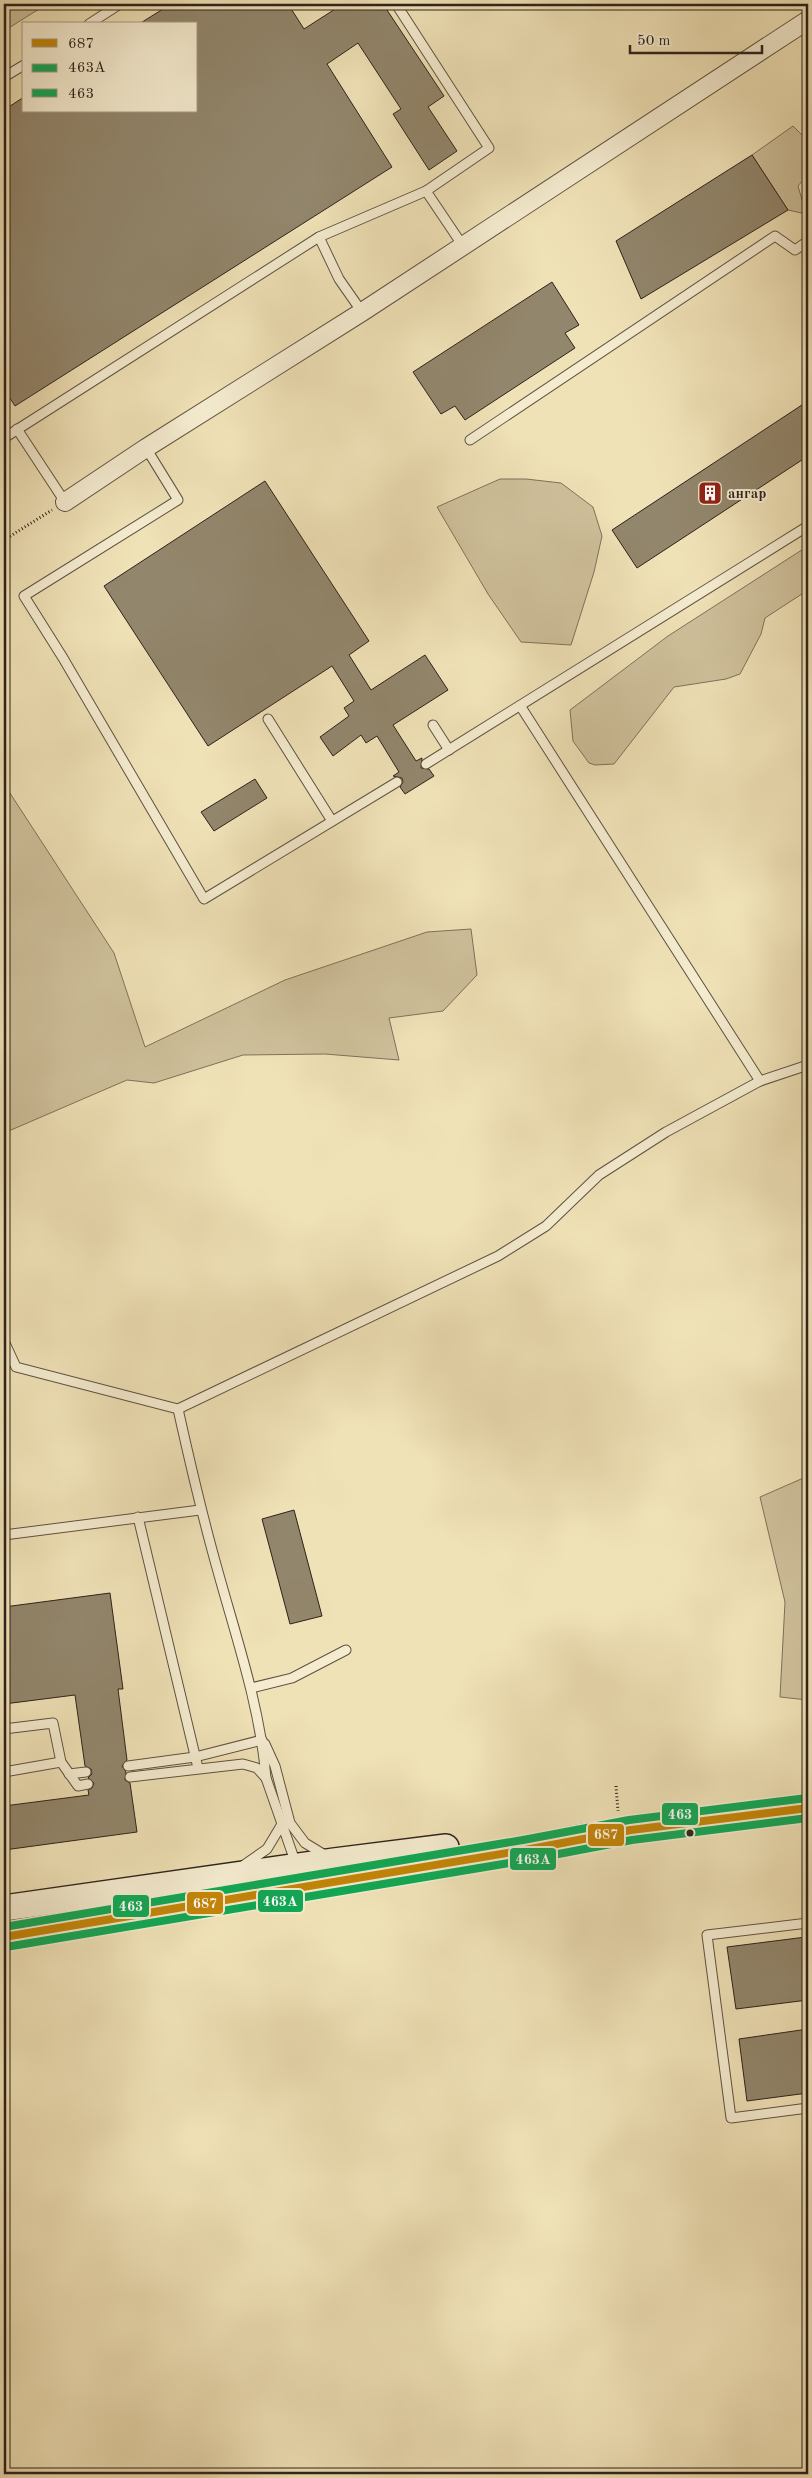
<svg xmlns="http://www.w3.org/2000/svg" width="812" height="2478" font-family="'Old Standard TT',serif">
<rect width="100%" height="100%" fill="#f0e2b7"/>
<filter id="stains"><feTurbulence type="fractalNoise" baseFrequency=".004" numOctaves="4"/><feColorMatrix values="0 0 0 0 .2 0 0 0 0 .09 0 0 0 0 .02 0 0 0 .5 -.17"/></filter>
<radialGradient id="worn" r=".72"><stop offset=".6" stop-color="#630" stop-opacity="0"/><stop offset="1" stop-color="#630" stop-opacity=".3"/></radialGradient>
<g fill="#cfc19c" stroke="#7e725c">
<polygon points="4,4 47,4 4,31"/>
<polygon points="793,126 808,141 808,174 798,186 806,214 788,210 752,155"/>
<polygon points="500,479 526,479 561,483 593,507 602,536 594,572 571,645 521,642 488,594 437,507"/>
<polygon points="808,546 808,590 765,618 761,634 740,674 726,679 674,687 614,764 595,765 589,763 573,741 570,710 668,636"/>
<polygon points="4,784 114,953 145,1047 285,980 427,932 471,929 477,975 443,1011 389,1018 399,1060 325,1054 243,1055 154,1083 127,1080 4,1133"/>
<polygon points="808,1476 808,1700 780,1697 785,1602 760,1497"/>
</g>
<g fill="#92866c" stroke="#2d221b">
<polygon points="171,4 288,4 304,29 343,4 383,4 444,96 428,107 457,151 429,170 393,114 401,109 358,43 327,64 392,167 15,406 4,389 4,110 24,97 24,111 196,111 196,24 139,24"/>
<polygon points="752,155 788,210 641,299 616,241"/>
<polygon points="552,282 579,325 565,333 575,348 465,420 455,406 441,414 413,372"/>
<polygon points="808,401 808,456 637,568 612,530"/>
<polygon points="265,481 369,641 349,655 371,690 425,655 448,690 393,725 416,761 422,758 421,768 429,769 434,776 405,794 400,787 403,782 402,778 393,776 399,772 377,736 366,743 361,735 333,756 320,737 349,716 344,708 354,701 332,666 208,746 104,586"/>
<polygon points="255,779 267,798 214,831 201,812"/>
<polygon points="294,1510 322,1616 290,1624 262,1519"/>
<polygon points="110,1593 123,1689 118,1689 127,1760 122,1766 126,1772 125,1780 130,1783 137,1832 4,1850 4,1806 89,1795 88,1790 92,1788 94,1783 88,1778 92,1774 91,1769 85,1766 75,1695 4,1704 4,1607"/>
<polygon points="806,1937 808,2000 736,2009 727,1947"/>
<polygon points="808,2029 808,2093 747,2101 739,2039"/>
</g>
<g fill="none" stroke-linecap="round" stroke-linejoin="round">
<g stroke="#5e5242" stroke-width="11">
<g id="service">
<polyline points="396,4 489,148 426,191"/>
<polyline points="807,4 808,5"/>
<polyline points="89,24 120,4"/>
<polyline points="4,77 24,65"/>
<polyline points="319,237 339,279 362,312"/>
<polyline points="17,429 65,502"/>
<polyline points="4,438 319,237 426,191 463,246"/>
<polyline points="470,440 775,236 795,250 808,241"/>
<polyline points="146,448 178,500 24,596 63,658 204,899 397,782"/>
<polyline points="521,707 760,1081"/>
<polyline points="268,719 332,821"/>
<polyline points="433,725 449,750"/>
<polyline points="426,764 808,526"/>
<polyline points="4,1341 16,1367 178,1409 498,1256 546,1226 599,1175 666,1132 760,1081 808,1065"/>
<path d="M178,1409C190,1463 202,1515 217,1568C236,1637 260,1706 266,1778"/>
<polyline points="138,1517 198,1768"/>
<polyline points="4,1535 200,1510"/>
<polyline points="251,1688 292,1678 346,1650"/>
<polyline points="4,1729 53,1723 61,1762 78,1786 88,1784"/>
<polyline points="265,1744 275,1766 290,1823 305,1843 328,1857"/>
<polyline points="128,1766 195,1757 262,1740"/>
<polyline points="4,1772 61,1762"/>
<polyline points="69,1774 86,1772"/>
<polyline points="130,1777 243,1764 257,1768 266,1778 296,1864"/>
<polyline points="244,1865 267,1849 282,1824"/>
<polyline points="808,1923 707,1935 731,2118 808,2108"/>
</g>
</g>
<g stroke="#5e5242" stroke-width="20">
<polyline id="minor" points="65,502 146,448 362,312 808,20"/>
</g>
<g stroke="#2d221b" stroke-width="28">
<g id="secondary">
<polyline points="4,1908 334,1861 446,1847"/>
<path d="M4,1937L525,1850C619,1827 713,1820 808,1808"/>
</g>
</g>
<g stroke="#2d221b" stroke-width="3" stroke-dasharray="1 2.5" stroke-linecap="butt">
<polyline points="4,540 52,510"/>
<polyline points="616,1786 618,1811"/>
</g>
<use href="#service" stroke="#f5ecd0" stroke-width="9"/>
<use href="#minor" stroke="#f5ecd0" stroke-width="18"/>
<use href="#secondary" stroke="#f5ecd0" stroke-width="25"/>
<g stroke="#f5ecd0" stroke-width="11">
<polyline id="bus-1" points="4,1937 525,1850 631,1830 808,1808"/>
</g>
<g stroke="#f5ecd0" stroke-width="11">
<polyline id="bus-2" points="6,1947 527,1860 632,1840 808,1818"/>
</g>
<g stroke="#f5ecd0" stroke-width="11">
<polyline id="bus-3" points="4,1927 523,1840 629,1820 807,1798"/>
</g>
<use href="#bus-1" stroke="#c48507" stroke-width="8"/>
<use href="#bus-2" stroke="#10a855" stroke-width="8"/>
<use href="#bus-3" stroke="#10a855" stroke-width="8"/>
</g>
<defs>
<g id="building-square" transform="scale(1.25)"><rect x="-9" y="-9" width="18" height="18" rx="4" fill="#8f2418" stroke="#f5ecd0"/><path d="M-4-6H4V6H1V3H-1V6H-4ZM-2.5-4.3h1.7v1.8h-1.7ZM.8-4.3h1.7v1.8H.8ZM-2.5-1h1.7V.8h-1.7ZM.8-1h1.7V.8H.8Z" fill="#fff"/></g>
</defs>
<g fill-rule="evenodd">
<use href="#building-square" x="710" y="493"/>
</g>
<circle fill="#2d221b" stroke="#f5ecd0" stroke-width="2" cx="690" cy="1833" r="4.5"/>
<g text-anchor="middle" stroke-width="4" stroke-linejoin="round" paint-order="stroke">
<g font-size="15" font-weight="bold" fill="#2d221b" stroke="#f5ecd0" text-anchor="start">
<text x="728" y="498">ангар</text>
</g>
</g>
<g stroke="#f5ecd0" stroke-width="2">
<rect x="661" y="1802" width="38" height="24" rx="5" fill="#10a855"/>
<rect x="587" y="1823" width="38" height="24" rx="5" fill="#c48507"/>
<rect x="509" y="1847" width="48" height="24" rx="5" fill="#10a855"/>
<rect x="257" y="1889" width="47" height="24" rx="5" fill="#10a855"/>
<rect x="186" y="1891" width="38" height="24" rx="5" fill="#c48507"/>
<rect x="112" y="1894" width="38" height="24" rx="5" fill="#10a855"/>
</g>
<g font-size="14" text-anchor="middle" font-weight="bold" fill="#fff">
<text x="680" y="1819">463</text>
<text x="606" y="1839">687</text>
<text x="533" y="1864">463А</text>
<text x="280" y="1906">463А</text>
<text x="205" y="1908">687</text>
<text x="131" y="1911">463</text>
</g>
<rect width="812" height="2478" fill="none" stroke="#f0e2b7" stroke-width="20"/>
<rect x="5" y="5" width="802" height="2468" fill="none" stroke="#2d221b" stroke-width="2.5"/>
<rect x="10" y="10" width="792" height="2458" fill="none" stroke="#2d221b"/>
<rect x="22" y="22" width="175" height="90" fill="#f5ecd0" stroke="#a59b88"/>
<rect x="32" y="39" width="25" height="8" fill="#c48507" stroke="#a59b88"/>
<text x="68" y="48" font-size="15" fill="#2d221b">687</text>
<rect x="32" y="64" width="25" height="8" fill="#10a855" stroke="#a59b88"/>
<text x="68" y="72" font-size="15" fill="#2d221b">463А</text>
<rect x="32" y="89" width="25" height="8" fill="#10a855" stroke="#a59b88"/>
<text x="68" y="98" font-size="15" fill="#2d221b">463</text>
<path d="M630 45v8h132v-8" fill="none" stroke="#2d221b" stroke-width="2.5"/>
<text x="637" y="45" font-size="15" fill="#2d221b" stroke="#f5ecd0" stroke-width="4" paint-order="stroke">50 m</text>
<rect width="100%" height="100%" filter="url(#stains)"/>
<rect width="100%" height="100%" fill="url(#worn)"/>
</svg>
